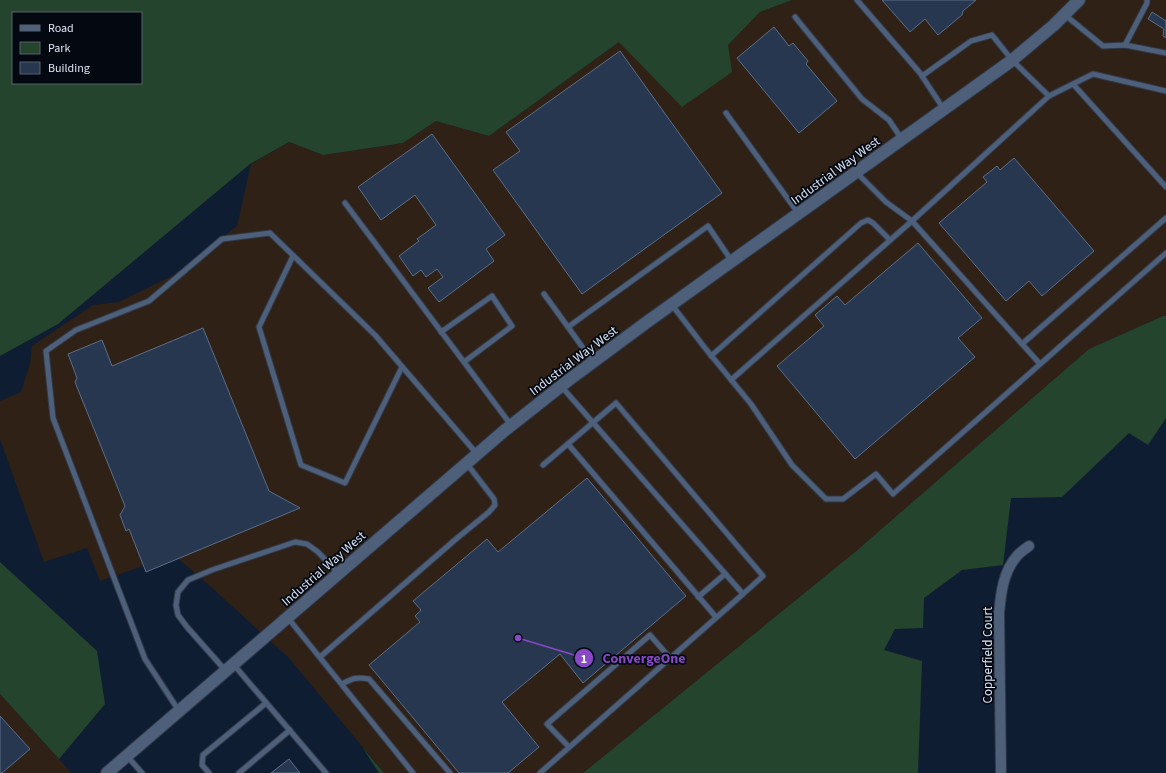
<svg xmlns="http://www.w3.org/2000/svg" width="1166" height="773" font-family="'Source Sans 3',sans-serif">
<rect width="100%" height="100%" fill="#0f1d33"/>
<g fill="#2f2115">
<polygon points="792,0 1166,0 1166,316 1163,316 1089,349 855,552 583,773 384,773 289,658 211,587 174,555 100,581 87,548 44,562 0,439 0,401 21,392 30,364 32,346 93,305 119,302 174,275 237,226 251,164 289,142 323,155 403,143 436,121 489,136 619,42 728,45 760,12"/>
<polygon points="0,694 59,759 71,773 0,773"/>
</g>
<g fill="#24442e" fill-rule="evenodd">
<path d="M0,0H792L760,12L728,45L732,72L682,107L619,42L489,136L436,121L403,143L323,155L289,142L250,164L58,324L0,356ZM13,13H141V83H13Z"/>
<polygon points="1163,316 1166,316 1166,418 1148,445 1129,433 1062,497 1011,498 1003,565 962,570 924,598 923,628 895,629 884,650 922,661 918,773 583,773 855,552 1089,349"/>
<polygon points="0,562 97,651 105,704 59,759 0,694"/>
<polygon points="362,747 384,773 379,773"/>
</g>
<g fill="#27374f" stroke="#5c6e89">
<polygon points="882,0 976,0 963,11 962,15 938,35 925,19 910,32"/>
<polygon points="1152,12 1166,21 1166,38 1163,36 1164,29 1148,19"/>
<polygon points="774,27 789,46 793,43 808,61 806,64 837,101 799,133 737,58"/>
<polygon points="620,51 722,193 582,294 493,170 520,151 506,132"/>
<polygon points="432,134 505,235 486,249 494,261 439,302 428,288 443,277 437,269 426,277 421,270 413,276 399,256 419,241 417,239 436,225 415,195 381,220 358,187"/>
<polygon points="1014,158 1094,251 1042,296 1029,281 1006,301 939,223 987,182 983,177 997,166 1000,170"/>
<polygon points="918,243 982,318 958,338 975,357 855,459 777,366 824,326 815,315 837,296 845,305"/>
<polygon points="203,328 269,491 300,508 146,572 129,529 126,531 120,515 125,506 75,382 77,378 68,354 102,340 112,366"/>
<polygon points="587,478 686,596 583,683 560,654 502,702 539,747 508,773 459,773 369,665 420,622 415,616 421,610 413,601 487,539 498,552"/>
<polygon points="0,716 30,749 2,773 0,773"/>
<polygon points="289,759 300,773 271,773"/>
</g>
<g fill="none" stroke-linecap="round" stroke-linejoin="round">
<g stroke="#30384a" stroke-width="7">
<g id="service">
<polyline points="857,0 920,73 943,108"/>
<polyline points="1065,15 1103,46 1125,45 1166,53"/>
<polyline points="795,17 862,99 889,120 901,138"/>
<polyline points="1125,45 1147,3 1147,0"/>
<polyline points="922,76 971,41 992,35 1012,60 1049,96 1093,74 1166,91"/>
<polyline points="1073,84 1166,187"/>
<polyline points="726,113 798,213"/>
<polyline points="856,172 886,202 912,221 1040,364"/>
<polyline points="345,203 511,425"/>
<polyline points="293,256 259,327 301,465 345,483 402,367"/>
<polyline points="544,294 568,327"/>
<polyline points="672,305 705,348 751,404 792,465 826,499 843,499 876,474 893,494 1166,253"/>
<polyline points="441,332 492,296 512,326 464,362"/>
<polyline points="1022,344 1166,218"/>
<polyline points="711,356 861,223 868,220 873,223 890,240"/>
<polyline points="593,362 568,327 708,226 731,260"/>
<polyline points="731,380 912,221 1049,96"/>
<polyline points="568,444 716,617"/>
<polyline points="543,465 616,403 763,576 743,594"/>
<polyline points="698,597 725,574"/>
<polyline points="288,618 413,773"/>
<polyline points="320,657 456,539 489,512 495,505 494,499 467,464"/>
<polyline points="234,665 326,773"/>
<polyline points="225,670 187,627 178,615 176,605 178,592 188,580 212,570 295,542 307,544 318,552 338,573"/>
<path d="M342,684C353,678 356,677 369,679L450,773"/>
<polyline points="179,711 145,659 53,418 46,351 76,330 149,301 222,239 270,233 375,335 477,454"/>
<polyline points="569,747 547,724 650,635 670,658"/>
<polyline points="127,756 142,773"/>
<polyline points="209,773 202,765 203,755 266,703"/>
<polyline points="239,773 290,730"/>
<polyline points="540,773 743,594 561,386"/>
</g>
</g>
<g stroke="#30384a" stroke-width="12">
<path id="minor" d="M1001,773L999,613C1001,593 1003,572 1017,556C1020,552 1025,549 1029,546"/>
</g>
<g stroke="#30384a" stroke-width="14">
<polyline id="tertiary" points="107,773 504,431 570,379 647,322 1011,61 1054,25 1079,0"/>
</g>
<use href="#service" stroke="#4d5f79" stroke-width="5"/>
<use href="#minor" stroke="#4d5f79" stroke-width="10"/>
<use href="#tertiary" stroke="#4d5f79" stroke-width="12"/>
</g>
<g text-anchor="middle" stroke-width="3.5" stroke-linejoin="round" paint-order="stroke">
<g font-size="13" fill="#dbe5f5" stroke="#030811">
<text transform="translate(835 170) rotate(-36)" y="5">Industrial Way West</text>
<text transform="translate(573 360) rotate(-37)" y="5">Industrial Way West</text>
<text transform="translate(323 568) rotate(-41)" y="5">Industrial Way West</text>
<text transform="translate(987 655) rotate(-90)" y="5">Copperfield Court</text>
</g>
</g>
<path fill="none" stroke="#8948c7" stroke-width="1.5" d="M518 638L584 658"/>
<g fill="#8948c7" stroke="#030811" stroke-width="1.5">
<circle cx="518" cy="638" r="4"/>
<circle cx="584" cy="658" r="10"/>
</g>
<g font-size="12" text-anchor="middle" font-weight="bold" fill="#fff">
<text x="584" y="663">1</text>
</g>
<g font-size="14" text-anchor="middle" font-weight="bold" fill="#8948c7" stroke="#030811" stroke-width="3.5" stroke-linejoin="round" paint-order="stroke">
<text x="644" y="663">ConvergeOne</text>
</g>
<rect x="12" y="12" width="130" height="72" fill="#030811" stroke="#59606c"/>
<rect x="20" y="25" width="20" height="6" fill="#4d5f79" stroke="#59606c"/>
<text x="48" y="32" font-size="12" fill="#dbe5f5">Road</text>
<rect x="20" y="42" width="20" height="12" fill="#24442e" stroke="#59606c"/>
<text x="48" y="52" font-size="12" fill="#dbe5f5">Park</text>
<rect x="20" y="62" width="20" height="12" fill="#27374f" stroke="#59606c"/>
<text x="48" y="72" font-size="12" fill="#dbe5f5">Building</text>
</svg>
